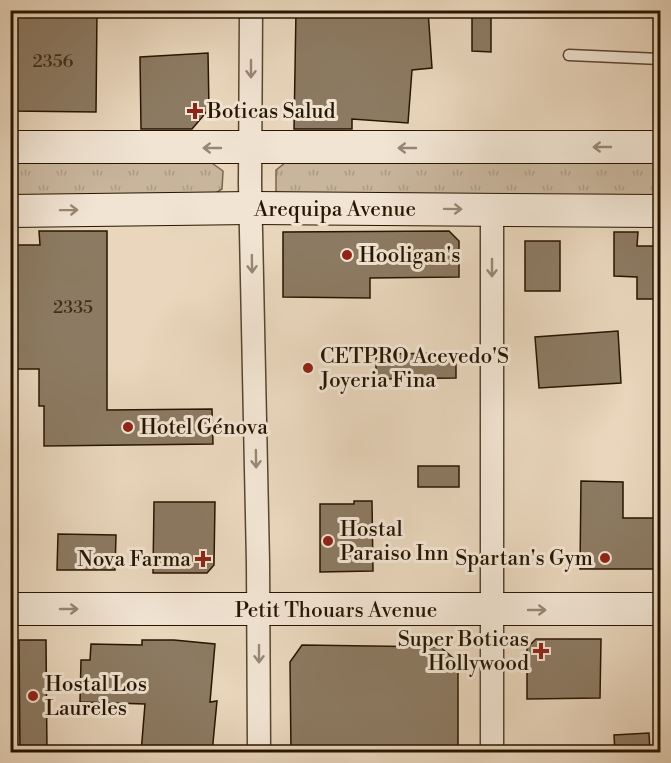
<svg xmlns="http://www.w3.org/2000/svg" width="671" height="763" font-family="'Libre Bodoni',serif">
<defs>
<pattern id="grass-tufts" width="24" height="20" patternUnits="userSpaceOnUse" patternTransform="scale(1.5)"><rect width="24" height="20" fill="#c8b59c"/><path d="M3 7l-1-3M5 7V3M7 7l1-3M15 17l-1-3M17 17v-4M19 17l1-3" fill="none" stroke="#ac9b85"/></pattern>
</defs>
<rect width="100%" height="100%" fill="#e9d6bc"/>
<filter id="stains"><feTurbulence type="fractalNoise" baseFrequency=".00333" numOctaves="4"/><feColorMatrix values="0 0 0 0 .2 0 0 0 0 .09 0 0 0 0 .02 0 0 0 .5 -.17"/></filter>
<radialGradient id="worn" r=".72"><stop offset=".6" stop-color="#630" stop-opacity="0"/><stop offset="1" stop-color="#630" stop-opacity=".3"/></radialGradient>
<g fill="url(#grass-tufts)" stroke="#78664e" stroke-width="1.5">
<polygon points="10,161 209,161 223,171 222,189 208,198 11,200"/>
<polygon points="660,161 660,200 285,197 276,191 276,170 285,163"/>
</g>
<g fill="#8c7a62" stroke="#281601" stroke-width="1.5">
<polygon points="10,10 97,10 96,112 10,111"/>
<polygon points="296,10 428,10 432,68 412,70 408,123 352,119 352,129 294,129"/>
<polygon points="472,10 491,10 491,52 472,51"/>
<polygon points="208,53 209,109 192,129 141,129 140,57"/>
<polygon points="39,231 107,231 107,410 212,409 213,444 44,446 44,406 39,406 39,369 10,369 10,245 40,245"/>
<polygon points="449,231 459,241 459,277 370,278 370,298 283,297 283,232"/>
<polygon points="614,232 638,232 637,246 660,246 660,299 637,299 637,277 614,276"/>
<rect x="525" y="241" width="35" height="50"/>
<polygon points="618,331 621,383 539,388 535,337"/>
<polygon points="456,353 456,378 376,379 376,354"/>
<rect x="418" y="466" width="41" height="21"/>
<polygon points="581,481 623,482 623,518 660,518 660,569 580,569"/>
<polygon points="354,501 372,501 373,571 320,572 320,504 354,504"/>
<polygon points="154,502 215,502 214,565 207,573 153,573"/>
<polygon points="58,534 116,535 115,570 57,570"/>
<polygon points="536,639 601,639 600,698 527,699 527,648"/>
<polygon points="19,640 46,640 47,753 20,753"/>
<polygon points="142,640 174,640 215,644 210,702 217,701 212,753 141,753 145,704 80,702 81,660 90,660 91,644 142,645"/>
<polygon points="302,645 440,647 458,662 458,753 291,753 290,662"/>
<polygon points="649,733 650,753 615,753 614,735"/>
</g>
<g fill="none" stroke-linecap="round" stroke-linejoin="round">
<g stroke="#584630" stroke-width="13">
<polyline id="service" points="569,55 660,59"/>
</g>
<g stroke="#584630" stroke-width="25">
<g id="minor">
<polyline points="251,10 250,184 258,563 259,752"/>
<polyline points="492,210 492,752"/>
</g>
</g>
<g stroke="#281601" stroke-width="34">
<g id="secondary">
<polyline points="10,147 660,147"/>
<polyline points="10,211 252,208 660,211"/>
<polyline points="10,609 660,609"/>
</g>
</g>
<use href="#service" stroke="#f1e4d3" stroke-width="10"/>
<use href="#minor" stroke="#f1e4d3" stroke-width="22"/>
<use href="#secondary" stroke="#f1e4d3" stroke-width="32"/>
</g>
<defs><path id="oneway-shaft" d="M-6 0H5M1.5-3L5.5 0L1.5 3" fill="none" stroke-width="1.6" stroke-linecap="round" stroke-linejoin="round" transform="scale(1.5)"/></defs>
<g stroke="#978774">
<use href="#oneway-shaft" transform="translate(251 69) rotate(90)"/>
<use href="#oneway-shaft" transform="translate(602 147) rotate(-180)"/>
<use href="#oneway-shaft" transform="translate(212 148) rotate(-180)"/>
<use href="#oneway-shaft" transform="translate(407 148) rotate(180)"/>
<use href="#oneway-shaft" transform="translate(453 209) rotate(1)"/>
<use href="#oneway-shaft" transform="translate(69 210) rotate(-1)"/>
<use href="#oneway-shaft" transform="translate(252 264) rotate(89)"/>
<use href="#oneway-shaft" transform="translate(492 268) rotate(90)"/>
<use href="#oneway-shaft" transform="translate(256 459) rotate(89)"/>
<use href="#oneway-shaft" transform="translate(69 609)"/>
<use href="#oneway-shaft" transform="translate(537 610)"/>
<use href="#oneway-shaft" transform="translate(259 654) rotate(90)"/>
</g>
<g fill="#8f2418" stroke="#f1e4d3" stroke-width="2">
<path d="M192 102h6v6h6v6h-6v6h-6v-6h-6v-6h6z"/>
<circle cx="347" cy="255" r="6"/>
<circle cx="308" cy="368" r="6"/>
<circle cx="128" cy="427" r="6"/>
<circle cx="328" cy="541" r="6"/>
<circle cx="605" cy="558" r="6"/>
<path d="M200 550h6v6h6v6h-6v6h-6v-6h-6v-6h6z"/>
<path d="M538 642h6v6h6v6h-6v6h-6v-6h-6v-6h6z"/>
<circle cx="33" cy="696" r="6"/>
</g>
<g text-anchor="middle" stroke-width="6" stroke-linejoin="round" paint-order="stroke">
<g font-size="18" fill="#412f19">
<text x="53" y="67">2356</text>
<text x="73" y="313">2335</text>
</g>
<g font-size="21" fill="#281601" stroke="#f1e4d3" text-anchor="start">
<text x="207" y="118">Boticas Salud</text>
<text x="359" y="262">Hooligan's</text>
<text x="320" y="363">CETPRO Acevedo'S<tspan x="320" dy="24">Joyeria Fina</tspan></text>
<text x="140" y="434">Hotel Génova</text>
<text x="340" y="536">Hostal<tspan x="340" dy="24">Paraiso Inn</tspan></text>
<text x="593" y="565" text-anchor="end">Spartan's Gym</text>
<text x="191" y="566" text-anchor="end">Nova Farma</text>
<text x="529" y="646" text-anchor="end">Super Boticas<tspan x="529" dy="24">Hollywood</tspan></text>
<text x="45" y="691">Hostal Los<tspan x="45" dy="24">Laureles</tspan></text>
</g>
<g font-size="21" fill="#281601" stroke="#f1e4d3">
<text x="335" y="216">Arequipa Avenue</text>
<text x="336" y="617">Petit Thouars Avenue</text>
</g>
</g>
<rect width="671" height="763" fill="none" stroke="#e9d6bc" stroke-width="36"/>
<rect x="12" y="12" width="647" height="739" fill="none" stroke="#281601" stroke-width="3"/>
<rect x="18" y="18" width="635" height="727" fill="none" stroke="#281601" stroke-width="1.5"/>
<rect width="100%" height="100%" filter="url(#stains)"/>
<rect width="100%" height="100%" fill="url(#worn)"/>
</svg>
